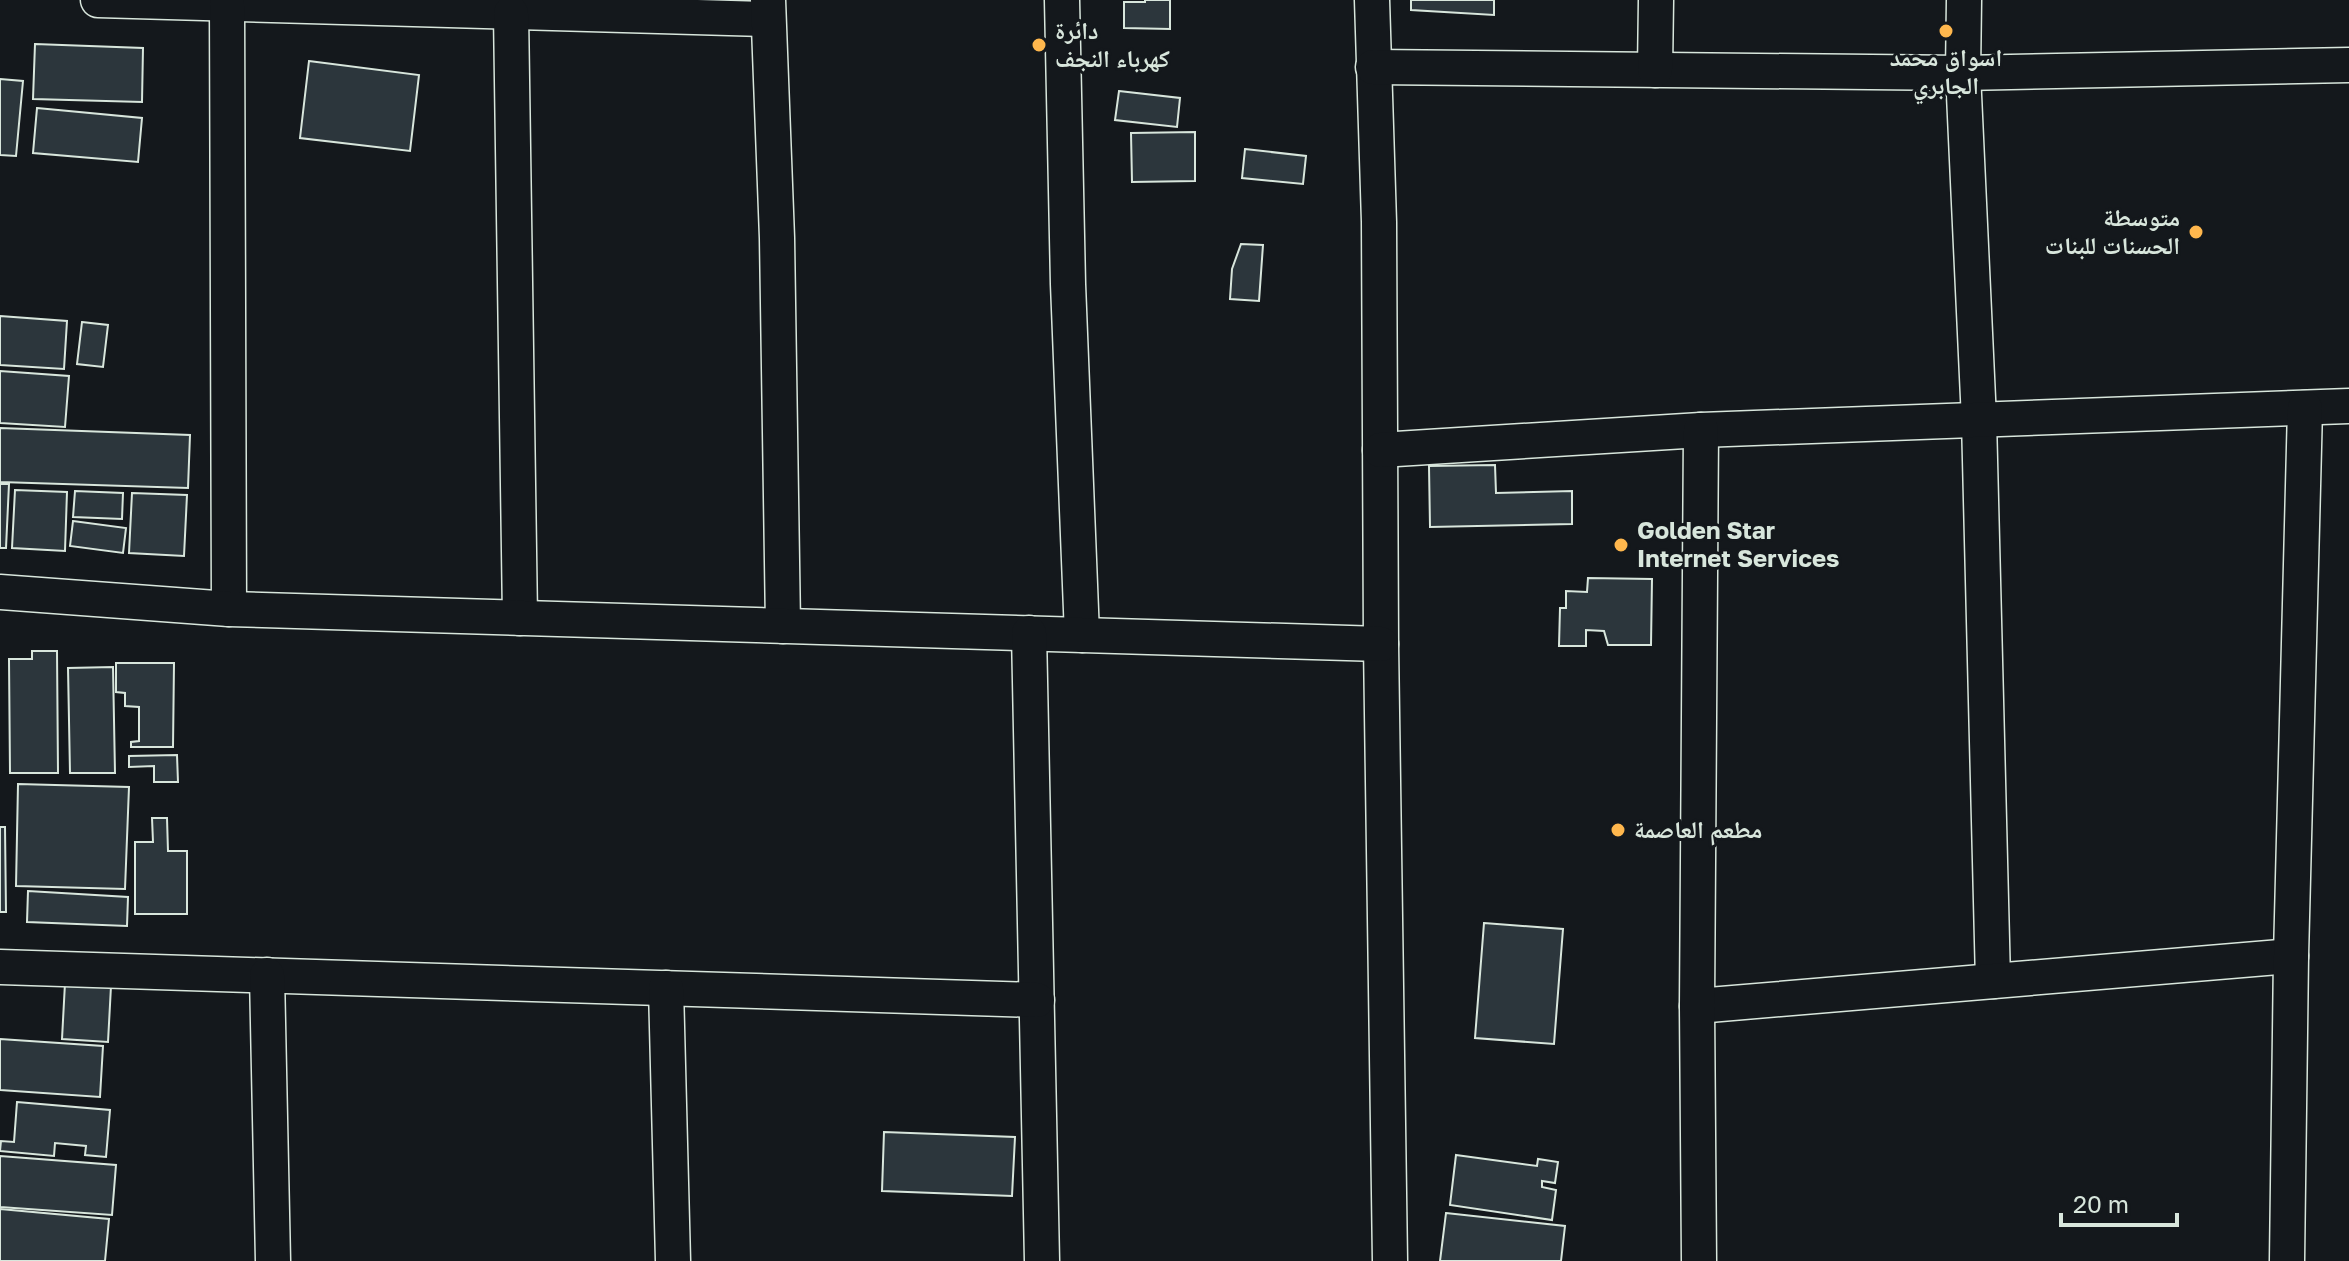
<svg xmlns="http://www.w3.org/2000/svg" width="2349" height="1261" font-family="'Golos Text','Noto Naskh Arabic',sans-serif">
<rect width="100%" height="100%" fill="#14181c"/>
<g fill="#2c363c" stroke="#d8e6dc" stroke-width="2">
<polygon points="1145,0 1170,0 1170,29 1124,28 1124,2 1145,2"/>
<polygon points="1411,0 1494,0 1494,15 1411,10"/>
<polygon points="35,44 143,48 142,102 33,99"/>
<polygon points="309,61 419,75 410,151 300,138"/>
<polygon points="0,79 23,81 16,156 0,155"/>
<polygon points="1119,91 1180,98 1177,127 1115,120"/>
<polygon points="37,108 142,118 138,162 33,153"/>
<polygon points="1195,132 1195,181 1132,182 1131,133"/>
<polygon points="1245,149 1306,156 1303,184 1242,178"/>
<polygon points="1241,244 1263,245 1259,301 1230,299 1232,269"/>
<polygon points="0,316 67,321 64,369 0,365"/>
<polygon points="82,322 108,325 103,367 77,364"/>
<polygon points="0,371 69,376 65,427 0,423"/>
<polygon points="0,428 190,435 188,488 0,482"/>
<polygon points="1495,465 1496,493 1572,491 1572,524 1430,527 1429,466"/>
<polygon points="0,484 9,484 6,548 0,548"/>
<polygon points="15,490 67,492 65,551 12,548"/>
<polygon points="75,491 123,493 122,519 73,517"/>
<polygon points="132,493 187,495 184,556 129,553"/>
<polygon points="73,521 126,528 123,553 70,546"/>
<polygon points="1588,578 1652,579 1651,645 1608,645 1604,631 1586,630 1586,646 1559,646 1560,608 1566,608 1566,591 1587,592"/>
<polygon points="32,651 57,651 58,773 10,773 9,659 32,659"/>
<polygon points="116,663 174,663 173,747 131,747 131,742 139,741 139,707 125,706 125,693 116,692"/>
<polygon points="113,667 115,773 70,773 68,668"/>
<polygon points="177,755 178,782 154,782 154,766 129,767 129,756"/>
<polygon points="18,784 129,787 125,889 16,886"/>
<polygon points="152,818 167,818 168,851 187,851 187,914 135,914 135,842 153,842"/>
<polygon points="0,827 5,827 6,912 0,912"/>
<polygon points="28,891 128,897 127,926 27,922"/>
<polygon points="1484,923 1563,929 1554,1044 1475,1038"/>
<polygon points="65,983 111,986 108,1042 62,1039"/>
<polygon points="0,1039 103,1046 100,1097 0,1090"/>
<polygon points="17,1102 110,1110 106,1157 85,1155 86,1146 55,1143 54,1156 0,1151 1,1141 14,1142"/>
<polygon points="884,1132 1015,1137 1012,1196 882,1191"/>
<polygon points="1456,1155 1537,1166 1538,1159 1558,1162 1555,1183 1542,1181 1542,1187 1556,1190 1552,1220 1450,1205"/>
<polygon points="0,1156 116,1165 112,1215 0,1207"/>
<polygon points="0,1209 109,1219 105,1261 0,1261"/>
<polygon points="1446,1213 1565,1226 1561,1261 1440,1261"/>
</g>
<g fill="none" stroke-linecap="round" stroke-linejoin="round">
<g stroke="#d8e6dc" stroke-width="37">
<g id="street">
<polyline points="98,0 768,19"/>
<polyline points="768,0 777,238 783,626"/>
<polyline points="1062,0 1068,284 1082,635"/>
<polyline points="1372,0 1379,222 1381,644 1390,1261"/>
<polyline points="1964,0 1963,73 1979,420 1993,981"/>
<polyline points="227,4 229,609"/>
<polyline points="511,13 520,618"/>
<polyline points="1373,67 1963,73 2349,65"/>
<polyline points="1655,70 1656,0"/>
<polyline points="1380,450 1701,430 2349,406"/>
<polyline points="0,592 229,609 1381,644"/>
<polyline points="1029,633 1042,1261"/>
<polyline points="0,967 1037,1000"/>
<polyline points="267,975 273,1261"/>
<polyline points="666,988 673,1261"/>
<polyline points="1697,1006 2291,956"/>
<polyline points="1699,1261 1697,1006 1701,430"/>
<polyline points="2287,1261 2291,956 2305,408"/>
</g>
</g>
<use href="#street" stroke="#14181c" stroke-width="34"/>
</g>
<g fill="#ffb74d" stroke="#14181c" stroke-width="3">
<circle cx="1946" cy="31" r="8"/>
<circle cx="1039" cy="45" r="8"/>
<circle cx="2196" cy="232" r="8"/>
<circle cx="1621" cy="545" r="8"/>
<circle cx="1618" cy="830" r="8"/>
</g>
<g text-anchor="middle" stroke-width="6" stroke-linejoin="round" paint-order="stroke">
<g font-size="24" font-weight="bold" fill="#d8e6dc" stroke="#14181c" text-anchor="start">
<text x="1055" y="39">دائرة<tspan x="1055" dy="28">كهرباء النجف</tspan></text>
<text x="1946" y="66" text-anchor="middle">اسواق محمد<tspan x="1946" dy="28">الجابري</tspan></text>
<text x="2180" y="226" text-anchor="end">متوسطة<tspan x="2180" dy="28">الحسنات للبنات</tspan></text>
<text x="1637" y="539">Golden Star<tspan x="1637" dy="28">Internet Services</tspan></text>
<text x="1634" y="838">مطعم العاصمة</text>
</g>
</g>
<path d="M2061 1213v12h116v-12" fill="none" stroke="#d8e6dc" stroke-width="4"/>
<text x="2073" y="1213" font-size="24" fill="#d8e6dc" stroke="#14181c" stroke-width="6" paint-order="stroke">20 m</text>
</svg>
